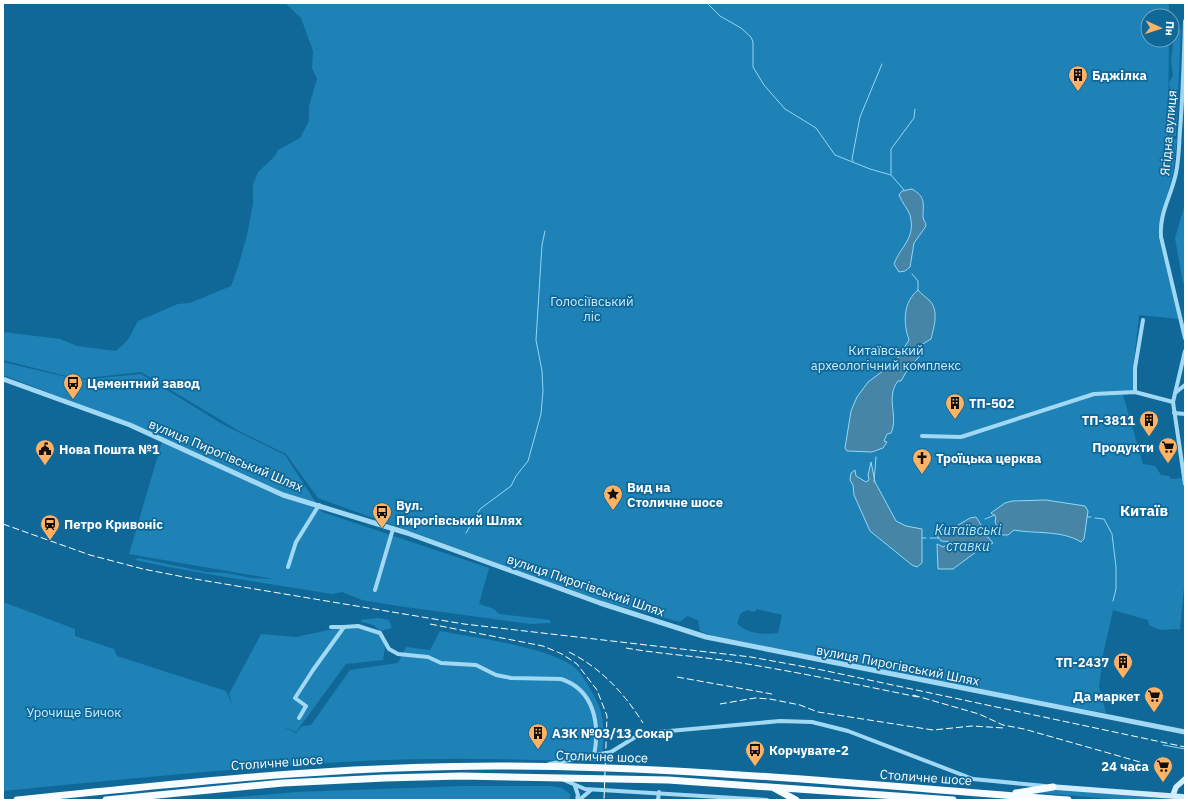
<svg xmlns="http://www.w3.org/2000/svg" width="1188" height="803" font-family="'IBM Plex Sans',sans-serif">
<rect width="100%" height="100%" fill="#106898"/>
<g fill="#1e82b6" fill-rule="evenodd">
<path d="M285,3H1169V16H1148V40H1169L1168,123L1173,104L1169,83L1173,75L1171,61L1173,44L1175,34L1181,29L1176,136H1169L1168,125V139H1177L1173,173L1159,225L1158,234L1179,319L1139,315L1134,361L1133,394L1123,395L1143,464L1155,466L1161,475L1169,476L1171,479L1184,478L1185,576L1180,630C1173,628 1170,630 1163,630C1159,630 1153,627 1149,625L1148,620L1113,610L1103,655L1099,687L1106,713L815,660L717,638L700,631L698,620L687,616L680,622L602,601L318,498L286,454L239,431L141,372L78,379L3,360V332L60,339L77,346L116,351L128,340L138,321L178,304L190,303L231,286L239,264L247,235L253,204V185L258,172L275,156L278,150L300,138L309,121V106L317,79L312,68L313,51L301,18ZM757,609L782,615L778,633C765,635 746,634 737,623L741,613L747,610L754,612Z"/>
<polygon points="1185,204 1185,284 1183,283 1175,238"/>
<path d="M3,362L79,380L141,374L222,424L285,455L322,512L489,568L479,604L494,609L499,614L550,620L551,623L531,624L398,606L362,600L342,592L332,594C266,583 200,574 135,560L138,558L206,572L227,573L251,578L274,579L129,554L163,438L130,424L3,375Z"/>
<path d="M3,602L75,629V636L114,649L117,656L226,691L233,706L229,694L261,634L296,637L352,625L380,635L385,647L383,660L346,664L296,732L281,726L296,733L302,726L311,725L350,670L398,663L406,647L430,650L440,631C475,638 544,646 573,666C581,672 594,694 598,704C606,721 603,743 602,762C522,759 441,757 361,761C241,767 122,779 3,791Z"/>
<polygon points="378,618 389,620 392,628 381,631 373,625 362,622 361,620"/>
<polygon points="463,786 551,786 562,788 570,794 570,800 204,800 296,792"/>
<polygon points="1055,789 1168,799 1125,800 1039,793"/>
</g>
<g fill="#4785a7" stroke="#92d7f8">
<path d="M912,189C926,197 923,203 923,217C923,220 926,222 926,226L914,243L910,267L905,271L899,272L894,264C901,245 916,239 910,215C908,209 902,203 899,195L902,191Z"/>
<path d="M918,290C921,294 926,297 930,301C939,311 934,327 931,339L921,345L919,357L909,367L901,381H898C885,398 899,417 891,433L887,434L884,441L887,442L883,448L872,452L847,451L845,448L851,411L857,397L868,382L895,362L909,340C903,323 903,302 918,290Z"/>
<polygon points="871,462 875,482 896,521 906,526 922,529 922,563 917,567 912,565 870,531 854,495 853,485 850,480 851,473 855,470 856,476 866,482 869,480 868,475"/>
<path d="M1046,500L1085,506L1088,511L1084,539L1081,542C1062,530 1035,534 1014,530L1008,535H1001L995,522L996,517L991,513L1005,503L1012,501Z"/>
<polygon points="976,517 983,528 983,536 988,537 993,543 976,552 953,569 938,569 937,544 943,547 952,542 941,541 937,536 941,529 948,531 970,518"/>
</g>
<g fill="none" stroke-linecap="round" stroke-linejoin="round">
<g stroke="#92d7f8" stroke-width="1">
<polyline points="707,3 720,16 741,28 751,37 753,42 753,67 764,85 785,109 816,128 835,155 870,169 891,175 905,191"/>
<polyline points="853,161 852,159 860,117 882,64"/>
<polyline points="891,174 891,149 914,118 915,109"/>
<polyline points="912,274 918,281 918,290"/>
<polyline points="874,482 876,457"/>
<polyline points="1087,517 1091,517"/>
<polyline points="1095,518 1104,519 1112,534 1116,567 1116,589 1113,601"/>
<polyline points="985,519 995,515"/>
<polyline points="466,533 480,509 511,486 516,476 528,461 541,414 543,391 542,371 536,340 542,245 545,231"/>
<polyline points="922,538 926,538"/>
<polyline points="930,538 939,538"/>
<polyline points="1163,745 1185,749"/>
</g>
<g stroke="#a1d8f4" stroke-width="4">
<path d="M1185,21C1184,57 1183,94 1180,130C1179,144 1179,159 1176,173C1171,197 1159,213 1161,237L1185,338"/>
<polyline points="1185,351 1173,402 1185,484"/>
<polyline points="1135,392 1135,368 1143,320"/>
<polyline points="1175,393 1185,385"/>
<polyline points="1174,413 1185,414"/>
<polyline points="922,436 961,437 1094,394 1135,392 1173,402"/>
<polyline points="288,567 296,542 319,505"/>
<polyline points="375,590 393,529"/>
<polyline points="331,627 344,627"/>
<path d="M299,718L306,706L295,698L313,670L344,627L358,626L380,633L389,649L398,654L428,657L441,663L476,665L496,675L511,678L561,679C595,690 600,725 594,756"/>
<polyline points="549,764 611,752 637,736 647,733 780,721 812,722 848,731 973,779 1045,786"/>
<polyline points="564,780 585,789 767,800"/>
<polyline points="575,786 578,795 577,800"/>
<polyline points="579,800 591,790"/>
<polyline points="658,800 659,792"/>
</g>
<polyline stroke="#a1d8f4" stroke-width="5" points="3,379 130,425 283,495 407,533 600,603 706,637 1185,732"/>
<g stroke="#d1edfd" stroke-width="5.5">
<polyline points="1053,787 1185,797"/>
<polyline points="1173,795 1176,787 1185,779"/>
</g>
<g stroke="#f6fcff" stroke-width="7">
<polyline points="774,788 796,800"/>
<polyline points="1016,793 1053,787"/>
<path d="M17,800C177,783 336,766 497,766C688,766 878,786 1068,800"/>
<polyline points="106,800 283,783 385,778 461,776 668,780 953,800"/>
</g>
<g stroke="#fff" stroke-width="1" stroke-dasharray="7 3" stroke-linecap="butt">
<polyline points="3,524 90,555 143,569 189,578 464,624 751,657 822,670 1185,747"/>
<polyline points="430,624 543,646 562,654 577,664 597,690 607,716 604,800"/>
<path d="M626,648C660,654 695,656 729,661C792,671 855,684 918,697"/>
<path d="M569,652C601,668 624,693 643,723"/>
<polyline points="677,677 772,694"/>
<polyline points="913,695 979,714 1003,725 1024,729 1140,762"/>
<polyline points="720,704 755,698 770,699 800,705 818,712 933,730 972,726 1004,728"/>
</g>
</g>
<defs>
<g id="building-pin" transform="scale(1)"><path d="M0 17L-7.5 6A9.5 9.5 0 1 1 7.5 6Z" fill="#ffb164" stroke="#106898"/><path d="M-4-6H4V6H1V3H-1V6H-4ZM-2.5-4.3h1.7v1.8h-1.7ZM.8-4.3h1.7v1.8H.8ZM-2.5-1h1.7V.8h-1.7ZM.8-1h1.7V.8H.8Z" fill="#111"/></g>
<g id="bus-pin" transform="scale(1)"><path d="M0 17L-7.5 6A9.5 9.5 0 1 1 7.5 6Z" fill="#ffb164" stroke="#106898"/><path d="M-5-6H5V4H4V6H2V4H-2V6H-4V4H-5ZM-3.5-4V0h7V-4ZM-3.5 1.2v1.5H-2V1.2ZM2 1.2v1.5H3.5V1.2Z" fill="#111"/></g>
<g id="supermarket-pin" transform="scale(1)"><path d="M0 17L-7.5 6A9.5 9.5 0 1 1 7.5 6Z" fill="#ffb164" stroke="#106898"/><path d="M-6-5.5h2.5l.6 2H6L4.5 2H-2.5L-4.4-4H-6ZM-1.5 3.2a1.3 1.3 0 1 0 .1 0ZM3 3.2a1.3 1.3 0 1 0 .1 0Z" fill="#111"/></g>
<g id="civic-pin" transform="scale(1)"><path d="M0 17L-7.5 6A9.5 9.5 0 1 1 7.5 6Z" fill="#ffb164" stroke="#106898"/><path d="M-.6-6.5H3V-4.5H.6V-3L4-1V1h2V6H-6V1h2V-1L-.6-3ZM-1.2 2.5V6h2.4V2.5Z" fill="#111"/></g>
<g id="church-pin" transform="scale(1)"><path d="M0 17L-7.5 6A9.5 9.5 0 1 1 7.5 6Z" fill="#ffb164" stroke="#106898"/><path d="M-1.2-6h2.4v3.5h3.3v2.4h-3.3V6h-2.4V-.1h-3.3v-2.4h3.3Z" fill="#111"/></g>
<g id="sight-pin" transform="scale(1)"><path d="M0 17L-7.5 6A9.5 9.5 0 1 1 7.5 6Z" fill="#ffb164" stroke="#106898"/><path d="M0-6L1.8-2.2L6-1.7L2.9 1.2L3.7 5.4L0 3.3L-3.7 5.4L-2.9 1.2L-6-1.7L-1.8-2.2Z" fill="#111"/></g>
<g id="station-pin" transform="scale(1)"><path d="M0 17L-7.5 6A9.5 9.5 0 1 1 7.5 6Z" fill="#ffb164" stroke="#106898"/><path d="M-3-6H3Q5-6 5-4V2Q5 4 3 4L4.5 6H3L1.5 4h-3L-3 6H-4.5L-3 4Q-5 4-5 2V-4Q-5-6-3-6ZM-3.5-4v3h7v-3ZM-3.5 1v1.5H-2V1ZM2 1v1.5H3.5V1Z" fill="#111"/></g>
</defs>
<g fill-rule="evenodd">
<use href="#building-pin" x="1078" y="75"/>
<use href="#bus-pin" x="73" y="383"/>
<use href="#building-pin" x="955" y="403"/>
<use href="#building-pin" x="1149" y="420"/>
<use href="#supermarket-pin" x="1168" y="447"/>
<use href="#civic-pin" x="45" y="449"/>
<use href="#church-pin" x="922" y="458"/>
<use href="#sight-pin" x="613" y="494"/>
<use href="#bus-pin" x="382" y="512"/>
<use href="#station-pin" x="50" y="524"/>
<use href="#building-pin" x="1123" y="662"/>
<use href="#supermarket-pin" x="1154" y="696"/>
<use href="#building-pin" x="538" y="733"/>
<use href="#bus-pin" x="755" y="750"/>
<use href="#supermarket-pin" x="1163" y="766"/>
</g>
<g text-anchor="middle" stroke-width="3.5" stroke-linejoin="round" paint-order="stroke">
<g font-size="13" font-weight="bold" fill="#fff" stroke="#106898" text-anchor="start">
<text x="1092" y="80">Бджілка</text>
<text x="87" y="388">Цементний завод</text>
<text x="969" y="408">ТП-502</text>
<text x="1135" y="425" text-anchor="end">ТП-3811</text>
<text x="1154" y="452" text-anchor="end">Продукти</text>
<text x="59" y="454">Нова Пошта №1</text>
<text x="936" y="463">Троїцька церква</text>
<text x="627" y="492">Вид на<tspan x="627" dy="15">Столичне шосе</tspan></text>
<text x="396" y="510">Вул.<tspan x="396" dy="15">Пирогівський Шлях</tspan></text>
<text x="64" y="529">Петро Кривоніс</text>
<text x="1109" y="667" text-anchor="end">ТП-2437</text>
<text x="1140" y="701" text-anchor="end">Да маркет</text>
<text x="552" y="738">АЗК №03/13 Сокар</text>
<text x="769" y="755">Корчувате-2</text>
<text x="1149" y="771" text-anchor="end">24 часа</text>
</g>
<g font-size="13" fill="#fff" stroke="#106898">
<text transform="translate(1168 133) rotate(-85)" y="5">Ягідна вулиця</text>
<text transform="translate(226 455) rotate(23)" y="5">вулиця Пирогівський Шлях</text>
<text transform="translate(586 585) rotate(19)" y="5">вулиця Пирогівський Шлях</text>
<text transform="translate(898 665) rotate(11)" y="5">вулиця Пирогівський Шлях</text>
<text transform="translate(602 756) rotate(2)" y="5">Столичне шосе</text>
<text transform="translate(277 762) rotate(-4)" y="5">Столичне шосе</text>
<text transform="translate(926 777) rotate(4)" y="5">Столичне шосе</text>
</g>
<g font-size="13" fill="#c9ecfe" stroke="#106898">
<text x="592" y="306">Голосіївський<tspan x="592" dy="15">ліс</tspan></text>
<text x="886" y="355">Китаївський<tspan x="886" dy="15">археологічний комплекс</tspan></text>
<text x="74" y="717">Урочище Бичок</text>
</g>
<g font-size="14" font-style="italic" fill="#b9e6fc" stroke="#106898">
<text x="968" y="535">Китаївські<tspan x="968" dy="16">ставки</tspan></text>
</g>
<g font-size="15" font-weight="bold" fill="#fff" stroke="#106898">
<text x="1144" y="516">Китаїв</text>
</g>
</g>
<rect width="1188" height="803" fill="none" stroke="#ffffff" stroke-width="8"/>
<g transform="translate(1160 28) rotate(93)"><circle r="19" fill="#106898" stroke="#70a4c1"/>
<path d="M0-3L7 15L0 10L-7 15Z" fill="#ffb164"/>
<text y="-6" font-size="11" font-weight="bold" text-anchor="middle" fill="#ffffff">Пн</text>
</g>
</svg>
